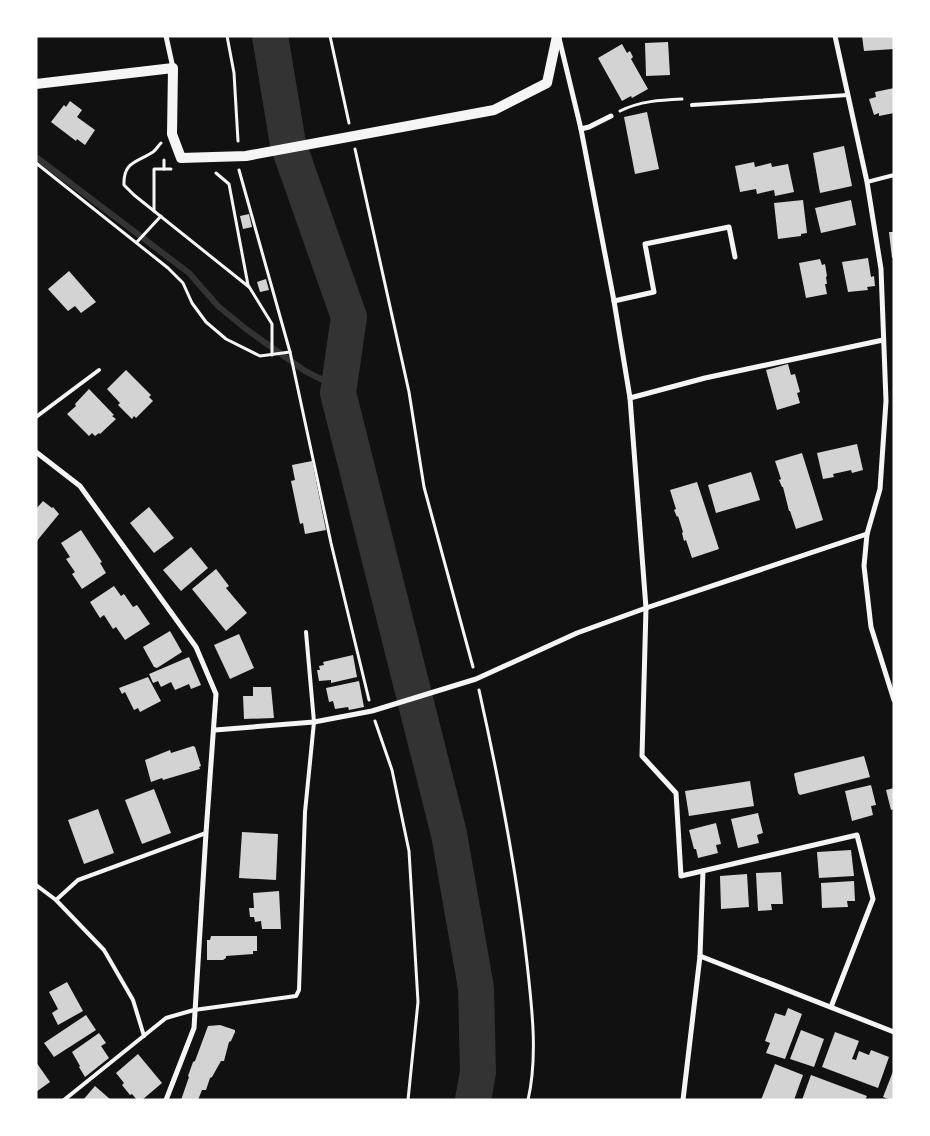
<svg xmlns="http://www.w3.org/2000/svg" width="930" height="1136" font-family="'Archivo Narrow',sans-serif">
<rect width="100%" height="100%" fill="#111"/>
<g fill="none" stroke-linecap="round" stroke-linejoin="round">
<polyline stroke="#333" stroke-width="6" points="36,157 189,273 218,306 246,329 305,371 339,388"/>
<polyline stroke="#333" stroke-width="36" points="270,36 288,144 349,317 338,393 449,834 476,988 478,1072 473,1100"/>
</g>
<g fill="#d3d3d3">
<polygon points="862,36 894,36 894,49 864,51"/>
<polygon points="668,42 670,75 646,76 645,43"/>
<polygon points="622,44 627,53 630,51 633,57 631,59 648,89 632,98 631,96 622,101 598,58"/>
<polygon points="894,88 894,113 879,116 879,113 874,115 869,99 876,97 875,92"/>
<polygon points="70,101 82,110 77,117 95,130 85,145 77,139 76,141 51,122 64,105 66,107"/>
<polygon points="647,112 659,169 635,174 624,117"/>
<polygon points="844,146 852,186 820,193 813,153"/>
<polygon points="754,162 755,167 771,163 772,167 788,164 794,192 775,196 774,190 757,194 756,189 740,192 735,166"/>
<polygon points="803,200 807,233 801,234 801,236 778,239 774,203"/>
<polygon points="851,200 856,225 821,233 815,208"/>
<polygon points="249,214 252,227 243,229 240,216"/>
<polygon points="889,232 894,232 894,258 892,258"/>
<polygon points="868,258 871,277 874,276 875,286 867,287 868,290 848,292 842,262"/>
<polygon points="820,259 822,265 825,264 827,276 826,277 827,284 825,284 827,294 806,298 799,263"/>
<polygon points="69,271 96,302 81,313 75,306 68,311 48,289"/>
<polygon points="266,279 269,290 260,292 257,282"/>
<polygon points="788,364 791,375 795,374 800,392 797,393 800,403 777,410 766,370"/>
<polygon points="126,370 151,395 149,397 153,401 136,418 134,416 132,419 118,405 120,403 107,389"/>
<polygon points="89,389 114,415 112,416 116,419 100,434 99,433 95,436 92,433 89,436 67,414 76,406 75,404"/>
<polygon points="857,444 863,470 852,473 851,470 833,474 834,477 823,479 817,453"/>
<polygon points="802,453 823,520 796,529 790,511 789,511 783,487 782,487 779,480 781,479 775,461"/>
<polygon points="312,461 326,530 305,534 303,523 300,524 291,481 295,480 292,465"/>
<polygon points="751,472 760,500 716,513 708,485"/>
<polygon points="697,482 719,549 692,558 686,540 684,541 682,533 683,532 678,516 677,517 674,510 676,509 670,490"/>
<polygon points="43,501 52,508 53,507 59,514 36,542 36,509"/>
<polygon points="149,507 174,538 154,553 130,523"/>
<polygon points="81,530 102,562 100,563 106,573 82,589 72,574 75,572 66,559 70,557 61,543"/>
<polygon points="191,547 208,568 181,591 163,570"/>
<polygon points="216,569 229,586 226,588 247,613 226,631 192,589"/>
<polygon points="114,586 121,596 124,594 133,607 137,605 150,624 125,640 116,627 113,629 104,615 100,618 90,602"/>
<polygon points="170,631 182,652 157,668 154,667 143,647"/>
<polygon points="239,634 254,668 230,679 214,645"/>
<polygon points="353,655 357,677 331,683 331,680 319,681 317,670 320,670 319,666 324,665 323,662"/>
<polygon points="189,657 201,685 191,689 189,684 175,690 171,682 161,687 158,681 153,683 149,674"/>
<polygon points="148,677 161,701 140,712 138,708 134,710 125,692 122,694 119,688"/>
<polygon points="359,681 364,707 349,710 348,707 335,709 333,701 329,702 326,688"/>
<polygon points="253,687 271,687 274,718 244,719 243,696 253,696"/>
<polygon points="193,746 195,747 201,766 199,767 200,769 163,780 162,778 151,782 145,760 170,750 171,753"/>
<polygon points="864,756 870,777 800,795 798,793 794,774 795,773"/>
<polygon points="750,781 754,806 689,816 685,791"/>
<polygon points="871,785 876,805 871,806 873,815 852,821 845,791"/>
<polygon points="894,788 894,809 891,810 886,790"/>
<polygon points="154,789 171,833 142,844 125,800"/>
<polygon points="98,809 114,853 84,864 68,820"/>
<polygon points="758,813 763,833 757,835 759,843 738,848 731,819"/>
<polygon points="716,823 721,844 716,845 718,853 698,858 696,849 694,849 689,830"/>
<polygon points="242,832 278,834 276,880 239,878"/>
<polygon points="851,850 854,876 819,878 817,852"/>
<polygon points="781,872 783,904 771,904 772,910 758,911 756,873"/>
<polygon points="747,874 749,907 721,909 720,876"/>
<polygon points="854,881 855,901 847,901 848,907 822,908 821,883"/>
<polygon points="279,891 281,929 262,929 261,921 255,922 254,917 250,917 249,908 254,908 253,893"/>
<polygon points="211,936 257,936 257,951 253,951 253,954 226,956 226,958 223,960 207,960 207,940 210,940"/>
<polygon points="67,982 83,1011 58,1025 52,1013 58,1009 49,992"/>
<polygon points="788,1008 802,1014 785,1059 766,1053 770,1043 765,1041 775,1013 785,1016"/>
<polygon points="86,1015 96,1030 54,1057 44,1043"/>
<polygon points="220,1025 235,1030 235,1032 231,1041 229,1042 224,1061 221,1061 212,1077 210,1078 206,1090 202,1090 198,1100 181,1100 189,1077 188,1076 193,1062 195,1061 208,1026"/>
<polygon points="801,1030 824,1039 814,1067 790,1059"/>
<polygon points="835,1032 859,1041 852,1059 856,1060 859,1051 869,1055 871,1050 889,1057 878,1088 822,1067"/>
<polygon points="99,1033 106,1043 101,1046 109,1058 85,1077 79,1067 80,1066 72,1052"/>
<polygon points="138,1054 162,1083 142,1100 137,1100 132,1094 130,1095 122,1085 124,1083 116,1073"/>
<polygon points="36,1062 50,1082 36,1092"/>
<polygon points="775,1064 803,1075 794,1100 761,1100"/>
<polygon points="894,1069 894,1100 891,1100 883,1097"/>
<polygon points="811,1075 867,1096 865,1100 802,1100"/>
<polygon points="95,1086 111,1100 83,1100"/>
</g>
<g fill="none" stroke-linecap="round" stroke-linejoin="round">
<g stroke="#f5f5f5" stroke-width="3">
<polyline points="227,36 234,73 238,141"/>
<polyline points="330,36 349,123"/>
<path d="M620,111C640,101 661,100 682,99"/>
<path d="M161,143C158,146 156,150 153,152C138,162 123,161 124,185L134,195L249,287"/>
<polyline points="355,149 409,392 424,487 473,667"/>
<polyline points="164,160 164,169 171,169"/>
<polyline points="36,163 168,268 183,283 192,303 206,322 226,339 260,356 290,352"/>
<polyline points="239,170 290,352 331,543 369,700"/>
<polyline points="216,173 229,184 248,285 272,324 272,355"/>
<polyline points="154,211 154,169 164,169"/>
<polyline points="137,242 161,216"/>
<path d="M479,690C499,780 517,872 527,963C532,1008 538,1056 528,1100"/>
<polyline points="375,721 392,770 409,851 418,1002 408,1100"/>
</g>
<g stroke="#f5f5f5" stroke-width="4">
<polyline points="692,105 848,95"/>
<polyline points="867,182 894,175"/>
<polyline points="36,417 99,370"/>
<polyline points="36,885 56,900 104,950 133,1000 144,1036"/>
<polyline points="56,900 78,880 206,833"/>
<polyline points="64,1100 166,1018 194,1010 296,996 299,990 305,812 314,722 306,632"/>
</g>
<g stroke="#f5f5f5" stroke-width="5">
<polyline points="166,36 173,68"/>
<polyline points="835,36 867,182 881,269 886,401 880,489 867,534 864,566 871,627 894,700"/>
<polyline points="559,38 581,129 614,301 630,398 646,608 642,756 676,793 681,876 857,835 873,899 831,1007"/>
<polyline points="581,129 589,127 611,116"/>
<polyline points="614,301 654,292 645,244 729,227 735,257"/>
<polyline points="630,398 705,378 883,340"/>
<polyline points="36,452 80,486 196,647 216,694 206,833 194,1028 166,1100"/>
<polyline points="215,730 314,722 372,711 476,679 577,633 646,608 867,534"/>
<polyline points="700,956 894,1032"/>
<polyline points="683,1100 700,956 703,871"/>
</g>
<polyline stroke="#f5f5f5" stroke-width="10" points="36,84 173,68 172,134 181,158 246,156 494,110 547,83 557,36"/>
</g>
<rect width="930" height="1136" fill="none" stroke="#ffffff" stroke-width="75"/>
</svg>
